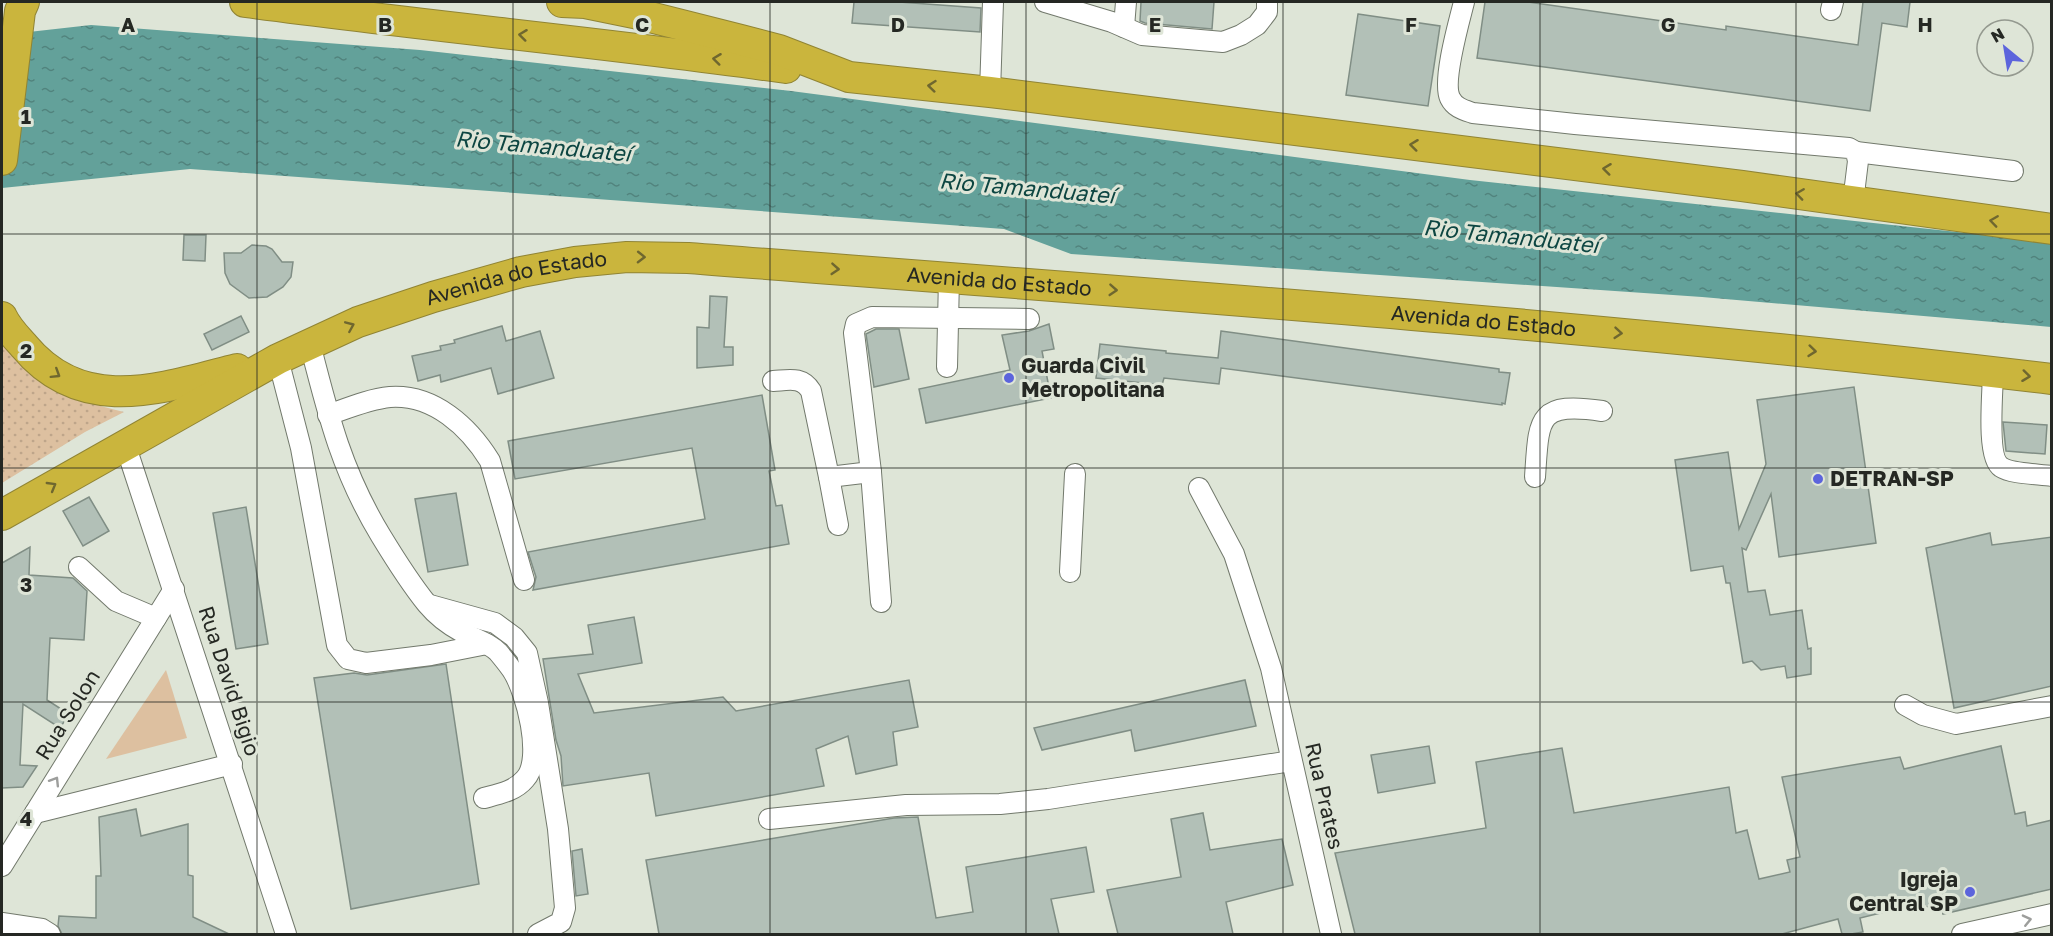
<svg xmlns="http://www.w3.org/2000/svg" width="2053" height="936" font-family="'Golos Text',sans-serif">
<defs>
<pattern id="grass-dots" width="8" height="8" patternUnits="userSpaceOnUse" patternTransform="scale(1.5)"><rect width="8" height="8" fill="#ddc0a0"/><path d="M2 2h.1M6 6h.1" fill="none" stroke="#bea58a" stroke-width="1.8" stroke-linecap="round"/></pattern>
<pattern id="water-ripples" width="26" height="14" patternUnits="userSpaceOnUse" patternTransform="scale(1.5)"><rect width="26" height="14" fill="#63a19a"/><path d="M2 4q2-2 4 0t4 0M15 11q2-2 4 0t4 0" fill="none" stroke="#51837d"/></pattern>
</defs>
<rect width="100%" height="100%" fill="#dee5d7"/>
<path fill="url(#grass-dots)" d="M2,338C33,387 70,399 124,412L85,432L2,483Z"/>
<polygon fill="#ddc0a0" points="166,670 187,738 106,759"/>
<polygon fill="url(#water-ripples)" points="91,25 420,50 791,91 1470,180 2051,242 2051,327 1702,297 1071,254 1004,229 190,169 2,188 2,35"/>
<g fill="#b2c0b7" stroke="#808e85" stroke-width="1.5">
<polygon points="854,2 899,2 981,8 980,32 852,23"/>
<polygon points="1141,2 1214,2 1212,29 1145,23 1140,21"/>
<polygon points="1485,2 1528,2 1726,30 1726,26 1858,45 1863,2 1910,2 1907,27 1882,23 1870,111 1477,58"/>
<polygon points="1358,14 1440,26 1428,106 1346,95"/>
<polygon points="184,235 206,235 205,261 183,260"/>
<polygon points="252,245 266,246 272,249 282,262 293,262 291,277 283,287 267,297 249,298 230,284 225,273 224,253 241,253"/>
<polygon points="710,296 727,297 724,347 733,347 733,365 697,368 697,327 709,328"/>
<polygon points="241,316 249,332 212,350 204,334"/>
<polygon points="1049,324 1054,349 1042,351 1051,398 926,423 919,389 1010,370 1002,335 1029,331"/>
<polygon points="502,326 506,341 540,331 554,378 498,394 491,368 441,382 440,375 418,381 412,356 441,350 440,346 455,343 454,340"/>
<polygon points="876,329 899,329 909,379 874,387 866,334"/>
<polygon points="1221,331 1499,369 1499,372 1510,373 1505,404 1502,403 1502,405 1221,368 1219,384 1164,378 1162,385 1096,378 1100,344 1166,351 1166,353 1218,358"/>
<polygon points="1854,387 1876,543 1779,557 1771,494 1746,550 1742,548 1748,592 1765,590 1770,615 1802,610 1808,649 1811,648 1811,674 1787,678 1785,666 1761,670 1752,661 1743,663 1730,583 1726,583 1723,566 1691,571 1675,460 1728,452 1739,529 1766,464 1757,400"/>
<polygon points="762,395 775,470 769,471 776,506 782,505 789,544 533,590 536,577 528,552 705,519 692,448 515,479 508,441"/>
<polygon points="2003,422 2047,425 2045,454 2006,451"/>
<polygon points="456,493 468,565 428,572 415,499"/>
<polygon points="89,497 109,531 83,546 63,511"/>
<polygon points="246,507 268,644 236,649 213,513"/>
<polygon points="1990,533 1992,545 2052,537 2052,686 1954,708 1926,548"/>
<polygon points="30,547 29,575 73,578 87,591 84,640 50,638 47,700 69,714 60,728 23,704 20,765 37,766 23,787 2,788 2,563"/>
<polygon points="634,617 642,663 578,674 594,713 723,697 736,711 909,680 918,727 893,732 897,765 856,774 848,736 816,749 824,786 656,816 649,773 563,786 561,756 556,740 543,659 593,654 588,625"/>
<polygon points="446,664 479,884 351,909 314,678 354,673 367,675"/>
<polygon points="1245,680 1256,726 1135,751 1131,730 1042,750 1034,728"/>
<polygon points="1429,746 1435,783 1378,793 1371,755"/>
<polygon points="2001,746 2015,814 2025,812 2027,826 2052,820 2052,889 1943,914 1940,904 1910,910 1909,906 1860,918 1863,932 1851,934 1842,934 1838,919 1782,934 1355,934 1335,853 1486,828 1476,762 1562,748 1574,813 1729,787 1736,833 1747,830 1759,879 1790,872 1787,860 1800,857 1782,777 1900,757 1904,769"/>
<polygon points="136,809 141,836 188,824 188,875 193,876 193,917 229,934 62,934 58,926 59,916 96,918 96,876 101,876 99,817"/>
<polygon points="1203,813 1210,850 1282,839 1293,885 1226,902 1233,934 1118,934 1107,890 1181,877 1171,819"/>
<polygon points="918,817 936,918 973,912 966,867 1086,847 1094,892 1051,899 1059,934 659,934 646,860 894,818"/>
<polygon points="582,849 588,894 576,896 572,851"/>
</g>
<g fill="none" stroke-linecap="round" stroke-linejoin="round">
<g stroke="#72796c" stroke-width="22">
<g id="minor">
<polyline points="1045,2 1112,22 1142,35 1223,42 1241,35 1257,25 1267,12 1267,2"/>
<path d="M1464,2C1459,22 1442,81 1450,98C1455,108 1464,110 1473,113L1575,124L1849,148L1856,152L1858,161L1853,202"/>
<polyline points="1831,10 1833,2"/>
<polyline points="1124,27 1126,2"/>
<polyline points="990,92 993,2"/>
<polyline points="1856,152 2013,171"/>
<path d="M310,344C328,415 342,472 381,536C395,559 410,583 427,604C437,616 449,625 462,632C474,639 488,642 498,652C503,658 508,664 512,670C526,691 544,759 525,779C515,791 499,794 484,798"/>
<polyline points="278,359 301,448 337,645 348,659 366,663 431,655 487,644"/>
<polyline points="947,367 949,278"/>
<path d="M1993,372C1993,390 1986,457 2001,467C2011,474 2039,474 2052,476"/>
<path d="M773,381C789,380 802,376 811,391L829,477"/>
<path d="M328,415C348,408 369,399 390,397C434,394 469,427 490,461L524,580"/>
<polyline points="125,444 286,934"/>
<path d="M1535,477C1539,419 1536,401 1602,411"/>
<polyline points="1199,488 1234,554 1271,668 1331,934"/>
<polyline points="838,525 829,477 871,472"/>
<polyline points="79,567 116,601 156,618"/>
<polyline points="1070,572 1075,474"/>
<polyline points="881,602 871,472 854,333 856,324 872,317 1029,319"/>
<polyline points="430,605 495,623 514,637 527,653 538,703 558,829 565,908 561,922 538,934"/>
<polyline points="1905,705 1923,715 1956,724 2052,706"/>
<polyline points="35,813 232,764"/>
<polyline points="769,819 906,805 1000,804 1048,799 1291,761"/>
<polyline points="2,866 174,589"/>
<polyline points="2,923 42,929 50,934"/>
<polyline points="1962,934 2052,914"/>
</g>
</g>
<g stroke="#908434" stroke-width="32">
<g id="highway">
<path d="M245,2C425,26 606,43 786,68"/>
<polyline points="562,2 585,3 634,13 741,40 779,50 849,77 990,92 1742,186 2052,229"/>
<polyline points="2,160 20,11 24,2"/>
<path d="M2,317C7,328 16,337 24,346C83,417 162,388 237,369"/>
<path id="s1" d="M2,515L278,359L358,322L433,297L521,272L575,262L627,257L688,258C1143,293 1598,325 2052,379"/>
</g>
</g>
<use href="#minor" stroke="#fff" stroke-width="20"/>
<use href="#highway" stroke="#cab53d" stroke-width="30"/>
</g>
<defs><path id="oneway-chevron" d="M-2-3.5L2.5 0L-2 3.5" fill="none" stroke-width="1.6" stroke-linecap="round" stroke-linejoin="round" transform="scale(1.5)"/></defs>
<g stroke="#6f672f">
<use href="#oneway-chevron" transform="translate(523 35) rotate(-173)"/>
<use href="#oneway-chevron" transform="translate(717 59) rotate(-173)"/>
<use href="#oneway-chevron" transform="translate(932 86) rotate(-174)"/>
<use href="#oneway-chevron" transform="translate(1414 145) rotate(-173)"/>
<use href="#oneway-chevron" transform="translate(1607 169) rotate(-173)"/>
<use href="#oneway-chevron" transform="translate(1800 194) rotate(-172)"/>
<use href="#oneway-chevron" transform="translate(1994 221) rotate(-172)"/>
<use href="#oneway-chevron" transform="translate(641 257) rotate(1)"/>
<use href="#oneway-chevron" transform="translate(835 269) rotate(4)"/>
<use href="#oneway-chevron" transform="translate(1113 290) rotate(4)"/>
<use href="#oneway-chevron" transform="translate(350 326) rotate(-23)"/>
<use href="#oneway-chevron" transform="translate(1618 333) rotate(5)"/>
<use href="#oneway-chevron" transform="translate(1812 351) rotate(6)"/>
<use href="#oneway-chevron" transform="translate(56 374) rotate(32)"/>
<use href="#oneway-chevron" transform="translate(2026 376) rotate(7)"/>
<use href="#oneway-chevron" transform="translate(52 486) rotate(-30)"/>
</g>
<g stroke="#9d9e9c">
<use href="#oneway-chevron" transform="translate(55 781) rotate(-58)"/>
<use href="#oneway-chevron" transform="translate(2027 920) rotate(-13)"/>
</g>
<path fill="none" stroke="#252823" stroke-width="1.5" stroke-opacity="0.55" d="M257,2V934M513,2V934M770,2V934M1026,2V934M1283,2V934M1540,2V934M1796,2V934M2,234H2052M2,468H2052M2,702H2052"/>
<g fill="#5c64dc" stroke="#dee5d7" stroke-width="2">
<circle cx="1009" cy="378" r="6"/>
<circle cx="1818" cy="479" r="6"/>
<circle cx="1970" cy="892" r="6"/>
</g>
<g text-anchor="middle" stroke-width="6" stroke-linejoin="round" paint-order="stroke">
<g font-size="21" fill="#252823" stroke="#dee5d7">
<text dy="7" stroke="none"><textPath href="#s1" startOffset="570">Avenida do Estado</textPath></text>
<text dy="7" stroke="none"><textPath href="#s1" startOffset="1056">Avenida do Estado</textPath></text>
<text dy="7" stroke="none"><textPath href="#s1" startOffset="1542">Avenida do Estado</textPath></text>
<text transform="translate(229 681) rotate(72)" y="7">Rua David Bigio</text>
<text transform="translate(68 715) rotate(-58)" y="7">Rua Solon</text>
<text transform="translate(1324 796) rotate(77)" y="7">Rua Prates</text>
</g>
<g font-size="21" font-weight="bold" fill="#252823" stroke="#dee5d7" text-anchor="start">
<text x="1021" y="373">Guarda Civil<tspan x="1021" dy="24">Metropolitana</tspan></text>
<text x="1830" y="486">DETRAN-SP</text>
<text x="1958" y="887" text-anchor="end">Igreja<tspan x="1958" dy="24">Central SP</tspan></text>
</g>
<g font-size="22" font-style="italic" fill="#0d4642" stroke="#dee5d7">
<text transform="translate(543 146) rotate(5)" y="8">Rio Tamanduateí</text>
<text transform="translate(1027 188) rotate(5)" y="8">Rio Tamanduateí</text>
<text transform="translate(1511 236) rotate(6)" y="8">Rio Tamanduateí</text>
</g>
</g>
<g font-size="20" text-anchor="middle" font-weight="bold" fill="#252823" stroke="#dee5d7" stroke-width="6" stroke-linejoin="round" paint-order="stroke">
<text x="128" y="32">A</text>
<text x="385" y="32">B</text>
<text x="642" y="32">C</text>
<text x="898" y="32">D</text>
<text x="1155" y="32">E</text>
<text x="1411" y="32">F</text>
<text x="1668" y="32">G</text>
<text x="1925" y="32">H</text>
<text x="26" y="124">1</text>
<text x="26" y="358">2</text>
<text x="26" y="592">3</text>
<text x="26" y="826">4</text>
</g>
<rect width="2053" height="936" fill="none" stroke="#252823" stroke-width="6"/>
<g transform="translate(2005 48) rotate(330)"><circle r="28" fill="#dee5d7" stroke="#94998f" stroke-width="1.5"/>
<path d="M0-4.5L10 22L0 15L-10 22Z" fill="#5c64dc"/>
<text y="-9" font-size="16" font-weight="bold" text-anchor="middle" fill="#252823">N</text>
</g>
</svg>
